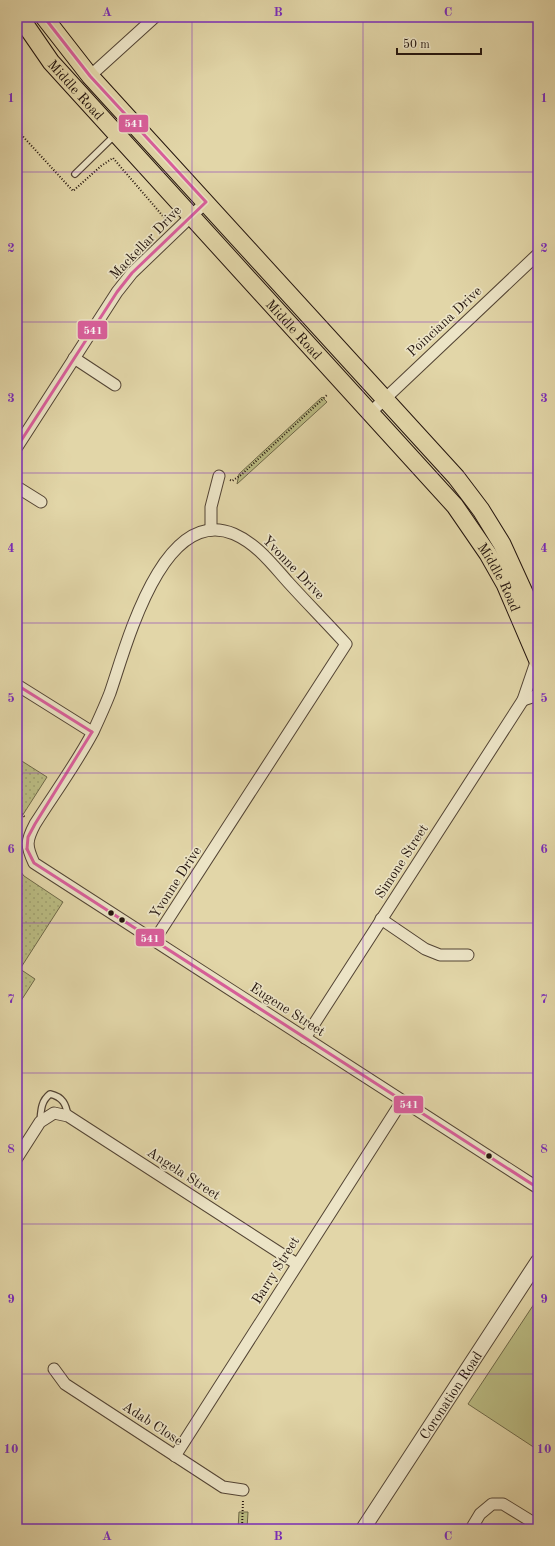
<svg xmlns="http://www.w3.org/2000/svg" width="555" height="1546" font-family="'Old Standard TT',serif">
<defs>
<pattern id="park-dots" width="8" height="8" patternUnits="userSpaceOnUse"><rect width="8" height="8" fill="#babc83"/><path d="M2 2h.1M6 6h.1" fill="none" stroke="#a0a170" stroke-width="1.8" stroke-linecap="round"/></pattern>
</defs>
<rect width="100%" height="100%" fill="#e2d6a8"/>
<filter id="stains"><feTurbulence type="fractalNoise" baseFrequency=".005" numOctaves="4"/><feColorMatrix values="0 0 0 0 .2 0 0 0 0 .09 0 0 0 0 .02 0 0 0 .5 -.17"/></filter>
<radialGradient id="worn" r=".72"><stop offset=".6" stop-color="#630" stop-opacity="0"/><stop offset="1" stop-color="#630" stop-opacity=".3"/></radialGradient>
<g fill="#babc83" stroke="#6e6848">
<polygon points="322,397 327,402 237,484 239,474"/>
<polygon points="534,1304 538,1307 538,1450 468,1404"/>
<polygon points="239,1512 248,1512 247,1529 238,1529"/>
</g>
<g fill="url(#park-dots)" stroke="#6e6848">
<polygon points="17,758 47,777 17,824"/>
<polygon points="17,867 24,876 63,902 20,969 35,979 17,1007"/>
</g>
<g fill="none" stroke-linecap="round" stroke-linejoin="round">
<g stroke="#534434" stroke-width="8">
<g id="service">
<polyline points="75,174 115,135"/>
<path d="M40,1122C41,1110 41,1101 50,1094C63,1097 66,1104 68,1116"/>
</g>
</g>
<g stroke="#534434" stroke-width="13">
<g id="minor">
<polyline points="90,76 155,17"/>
<polyline points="74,358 115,385"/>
<polyline points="371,412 538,254"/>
<polyline points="17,447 117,292 132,273 206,202"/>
<polyline points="17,487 41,502"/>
<polyline points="211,530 211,507 219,476"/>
<polyline points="17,685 92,732"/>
<polyline points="523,700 538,695"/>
<polyline points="381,919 425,949 440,955 468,955"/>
<path d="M154,941L346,644C327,623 307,603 288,582C272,564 257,544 234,534C162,504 126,647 110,693C105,706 99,719 93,732C76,764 54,794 35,824C26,841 26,846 34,863L538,1188"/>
<polyline points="305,1038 523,700 537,659"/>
<polyline points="17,1158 40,1122 54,1113 68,1116 297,1264"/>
<polyline points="54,1369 65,1384 223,1487 243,1490"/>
<polyline points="175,1456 402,1101"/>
<polyline points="471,1529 480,1514 492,1504 503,1504 534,1523 538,1529"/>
</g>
</g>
<g stroke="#534434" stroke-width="16">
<g id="tertiary">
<path id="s1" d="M363,1529L538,1261"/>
</g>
</g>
<g stroke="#23140d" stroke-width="19">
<g id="primary">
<path id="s2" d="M20,17L51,62L455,506L488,554L505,584L538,661"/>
<polyline points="44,17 90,76 456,477 481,510 502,544 538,623"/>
</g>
</g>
<g stroke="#23140d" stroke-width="2" stroke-dasharray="1 2" stroke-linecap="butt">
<polyline points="17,130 73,191 101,166 113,158 168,222"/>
<polyline points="230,480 232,481 241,475 327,395"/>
<polyline points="535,560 538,566"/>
<polyline points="17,810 26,818"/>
<polyline points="242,1529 243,1500"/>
</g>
<use href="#service" stroke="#ece4c6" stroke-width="5.5"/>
<use href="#minor" stroke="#ece4c6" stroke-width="11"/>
<use href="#tertiary" stroke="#ece4c6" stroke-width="14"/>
<use href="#primary" stroke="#e2d6a8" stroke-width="17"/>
<g stroke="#ece4c6" stroke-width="6">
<g id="bus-1">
<polyline points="17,447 117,292 132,273 206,202 90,76 44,17"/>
<polyline points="17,685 92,732"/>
<polyline points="27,849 34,863 538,1188"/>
<polyline points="27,849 28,837 35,824 92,732"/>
</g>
</g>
<use href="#bus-1" stroke="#da5f9c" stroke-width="3"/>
</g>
<path fill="none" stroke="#7b2cbf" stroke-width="1" stroke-opacity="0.55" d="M192,17V1529M363,17V1529M17,172H538M17,322H538M17,473H538M17,623H538M17,773H538M17,923H538M17,1073H538M17,1224H538M17,1374H538"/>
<g fill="#23140d" stroke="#ece4c6" stroke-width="1.5">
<circle cx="111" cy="913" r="3.5"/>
<circle cx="122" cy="920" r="3.5"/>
<circle cx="489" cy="1156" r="3.5"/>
</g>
<g text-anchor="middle" stroke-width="3.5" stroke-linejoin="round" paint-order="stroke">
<g font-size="14" fill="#23140d" stroke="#ece4c6">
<text dy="5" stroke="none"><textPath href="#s2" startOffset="92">Middle Road</textPath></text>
<text transform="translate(145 242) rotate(-46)" y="5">Mackellar Drive</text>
<text transform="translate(444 321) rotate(-43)" y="5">Poinciana Drive</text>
<text dy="5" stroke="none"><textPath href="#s2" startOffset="416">Middle Road</textPath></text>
<text transform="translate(294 567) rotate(46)" y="5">Yvonne Drive</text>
<text dy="5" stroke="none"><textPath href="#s2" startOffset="739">Middle Road</textPath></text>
<text transform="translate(401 861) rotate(-57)" y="5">Simone Street</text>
<text transform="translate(175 882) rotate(-57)" y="5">Yvonne Drive</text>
<text transform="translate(288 1009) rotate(33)" y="5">Eugene Street</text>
<text transform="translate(184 1173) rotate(33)" y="5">Angela Street</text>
<text transform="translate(275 1270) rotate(-58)" y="5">Barry Street</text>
<text dy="5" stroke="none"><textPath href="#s1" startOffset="160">Coronation Road</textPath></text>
<text transform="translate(153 1423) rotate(33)" y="5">Adab Close</text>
</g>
</g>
<g stroke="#ece4c6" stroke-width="1.5">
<rect x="118" y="114" width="31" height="19" rx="4" fill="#da5f9c"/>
<rect x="77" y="320" width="31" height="20" rx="4" fill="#da5f9c"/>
<rect x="135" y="928" width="30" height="19" rx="4" fill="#da5f9c"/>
<rect x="393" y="1095" width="31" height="19" rx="4" fill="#da5f9c"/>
</g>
<g font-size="11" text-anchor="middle" font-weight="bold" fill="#fff">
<text x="134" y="127">541</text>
<text x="93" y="334">541</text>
<text x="150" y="942">541</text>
<text x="409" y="1108">541</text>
</g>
<rect width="555" height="1546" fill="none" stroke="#e2d6a8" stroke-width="44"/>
<path d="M397 48v6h84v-6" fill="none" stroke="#23140d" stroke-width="2"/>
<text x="403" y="48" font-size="12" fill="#23140d" stroke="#ece4c6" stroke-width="3" paint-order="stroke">50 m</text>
<rect x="22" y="22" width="511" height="1502" fill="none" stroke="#7b2cbf" stroke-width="1.5"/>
<g font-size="13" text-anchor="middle" font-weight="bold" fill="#7b2cbf">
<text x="107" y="16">A</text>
<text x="278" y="16">B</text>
<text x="448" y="16">C</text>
<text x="11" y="102">1</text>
<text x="544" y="102">1</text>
<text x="11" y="252">2</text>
<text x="544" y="252">2</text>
<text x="11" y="402">3</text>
<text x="544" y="402">3</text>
<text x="11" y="552">4</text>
<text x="544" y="552">4</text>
<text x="11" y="702">5</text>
<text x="544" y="702">5</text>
<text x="11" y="853">6</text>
<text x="544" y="853">6</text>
<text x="11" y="1003">7</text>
<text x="544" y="1003">7</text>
<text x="11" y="1153">8</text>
<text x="544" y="1153">8</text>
<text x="11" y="1303">9</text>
<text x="544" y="1303">9</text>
<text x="11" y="1453">10</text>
<text x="544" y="1453">10</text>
<text x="107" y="1540">A</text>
<text x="278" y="1540">B</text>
<text x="448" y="1540">C</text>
</g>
<rect width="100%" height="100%" filter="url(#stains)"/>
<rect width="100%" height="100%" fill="url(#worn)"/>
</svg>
